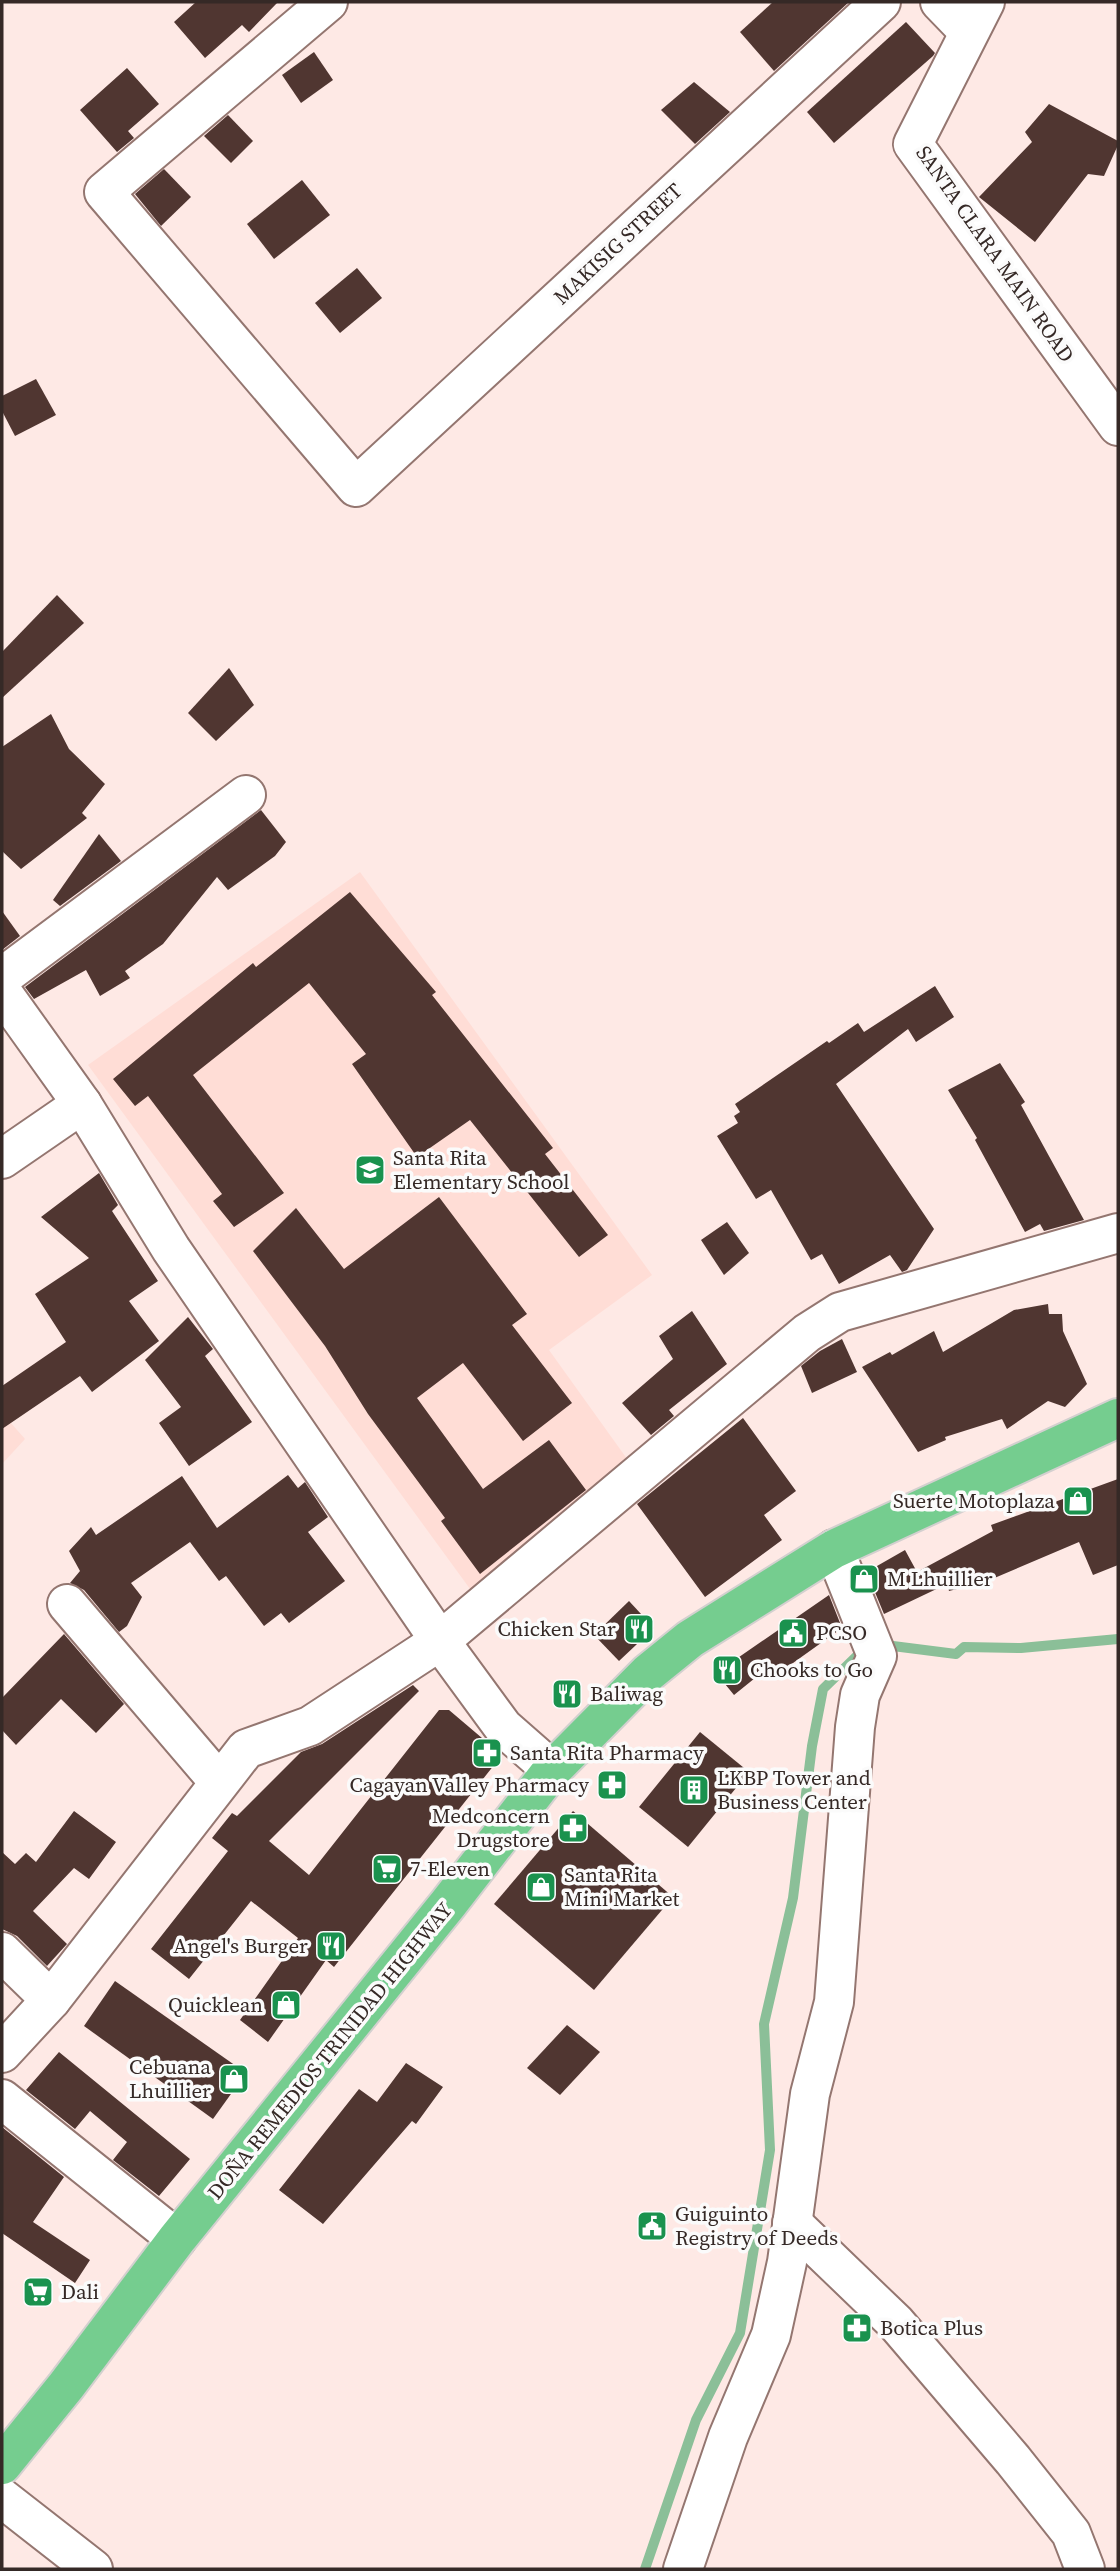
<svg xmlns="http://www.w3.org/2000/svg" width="1120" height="2571" font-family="'Source Serif 4',serif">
<rect width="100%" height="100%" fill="#fee9e5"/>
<g fill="#ffddd6">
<polygon points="360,872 652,1275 549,1350 630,1463 473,1593 88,1065"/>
<polygon points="2,1413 25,1439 2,1464"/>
</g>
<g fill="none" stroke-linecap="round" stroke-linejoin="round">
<g stroke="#8bbf98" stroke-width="10">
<polyline points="885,1645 956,1654 964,1647 1021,1648 1118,1639"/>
<polyline points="645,2569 696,2420 740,2333 770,2150 764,2024 793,1898 812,1746 823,1689 864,1649"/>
</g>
</g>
<g fill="#503631">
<polygon points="196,2 278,2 249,32 242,25 205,58 174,22"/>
<polygon points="773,2 849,2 774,71 740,32"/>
<polygon points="906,22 935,53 933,56 834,143 807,112"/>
<polygon points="314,52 333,80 301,103 282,75"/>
<polygon points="127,68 159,104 128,131 134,138 117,152 80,110"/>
<polygon points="694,82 730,112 695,144 661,110"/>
<polygon points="1049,104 1118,141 1118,145 1104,176 1088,174 1035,242 979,197 1032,142 1025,132"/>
<polygon points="228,115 253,141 231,163 204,136"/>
<polygon points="164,169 191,197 161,226 135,194"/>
<polygon points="302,180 330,215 274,259 247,224"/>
<polygon points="357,268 382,298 340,333 315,303"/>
<polygon points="36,379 56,415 15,436 2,411 2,396"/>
<polygon points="57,595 84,623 2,698 2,652"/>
<polygon points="229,668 254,705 216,741 188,713"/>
<polygon points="51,714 69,749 105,784 82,813 87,818 21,869 2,851 2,747"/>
<polygon points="261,810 286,842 275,856 228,890 217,877 163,944 125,971 130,978 100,996 86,970 34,999 25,987"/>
<polygon points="99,834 121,861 60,906 53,900"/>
<polygon points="350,892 436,992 432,995 553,1148 545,1154 608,1235 579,1257 470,1120 417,1157 352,1064 366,1054 309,983 193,1075 284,1193 234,1227 213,1201 222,1194 148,1096 135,1106 113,1079 253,963 256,967"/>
<polygon points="2,911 20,936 2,950"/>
<polygon points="935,986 954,1017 916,1042 908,1029 836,1084 934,1229 907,1270 902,1272 890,1255 839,1284 822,1254 811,1260 771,1190 756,1199 717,1136 738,1123 734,1116 740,1112 735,1104 827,1041 829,1043 858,1023 864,1032"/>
<polygon points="1000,1063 1025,1102 1021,1105 1084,1220 1044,1231 1040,1224 1025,1232 975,1140 977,1138 948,1090"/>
<polygon points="99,1173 118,1205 112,1211 158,1281 129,1301 159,1341 92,1392 80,1376 2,1429 2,1386 66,1342 35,1294 89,1258 41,1217"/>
<polygon points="439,1197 527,1314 512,1325 572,1403 523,1441 463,1363 417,1398 483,1489 549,1440 586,1490 480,1574 441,1521 445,1518 368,1414 325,1346 253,1251 296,1208 344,1269"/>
<polygon points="727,1222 749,1253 724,1275 701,1240"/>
<polygon points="1048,1304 1049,1314 1062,1314 1063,1331 1087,1384 1065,1407 1048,1401 1007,1429 1002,1419 945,1437 946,1440 918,1452 862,1367 890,1352 892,1355 934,1331 943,1352 1014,1310"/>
<polygon points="692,1311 727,1364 669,1410 674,1416 651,1435 622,1403 673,1359 659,1336"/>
<polygon points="188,1317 213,1349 205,1356 252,1422 189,1466 159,1423 181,1407 145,1360"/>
<polygon points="842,1339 857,1372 812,1393 801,1366 820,1351"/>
<polygon points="743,1418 796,1491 764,1515 782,1540 705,1597 637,1504"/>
<polygon points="288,1475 298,1488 305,1482 328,1517 308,1532 345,1581 289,1623 281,1613 264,1626 226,1576 219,1581 190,1542 131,1583 142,1597 127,1626 119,1632 84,1590 70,1583 80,1571 69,1551 91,1527 96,1535 182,1476 217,1528"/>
<polygon points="1118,1479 1118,1565 1093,1575 1079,1542 985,1582 949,1591 947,1584 884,1614 867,1573 877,1566 905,1550 917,1572 993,1531 991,1525"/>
<polygon points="829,1595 842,1628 772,1678 766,1669 734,1695 716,1673"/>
<polygon points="629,1601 654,1628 619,1661 594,1635"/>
<polygon points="64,1634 124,1704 96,1733 61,1699 16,1745 2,1730 2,1698"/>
<polygon points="413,1685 419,1691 269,1841 309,1875 439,1710 449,1710 502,1755 334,1967 326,1960 268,2042 240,2020 298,1938 251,1901 189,1979 151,1949 228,1851 212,1838 232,1813 237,1816 301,1752 322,1744"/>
<polygon points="700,1732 749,1772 688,1847 639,1807"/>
<polygon points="74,1811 116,1842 89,1879 74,1868 33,1911 67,1944 47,1966 17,1936 2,1929 2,1852 15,1864 26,1853 36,1862"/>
<polygon points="573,1811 673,1897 594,1990 494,1904"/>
<polygon points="115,1981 246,2073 213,2119 84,2026"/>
<polygon points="567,2025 600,2052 560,2095 527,2068"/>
<polygon points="59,2052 190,2159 159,2196 113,2160 127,2142 90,2111 75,2129 26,2090"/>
<polygon points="406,2063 443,2087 416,2124 412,2121 323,2224 279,2190 359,2089 377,2102"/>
<polygon points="2,2127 64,2177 33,2222 90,2260 75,2283 2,2233"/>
</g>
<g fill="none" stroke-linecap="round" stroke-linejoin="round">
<g stroke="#947670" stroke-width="42">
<g id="minor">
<polyline points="328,2 104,192 356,487 881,2"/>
<polyline points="940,2 969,32"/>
<polyline points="985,2 913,144 1118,426"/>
<polyline points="2,977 246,795"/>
<polyline points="2,992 82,1104 171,1249 440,1641 503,1727 552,1770"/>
<polyline points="2,1159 82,1104"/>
<polyline points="67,1604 219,1782"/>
<polyline points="2,1952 51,2000"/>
<polyline points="2,2053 51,2000 246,1749 310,1726 440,1641 807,1333 840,1312 1118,1233"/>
<polyline points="2,2099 177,2239"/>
<polyline points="792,2223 896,2323 1013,2460 1071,2533 1085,2569"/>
<polyline points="2,2498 93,2569"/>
<polyline points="683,2569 728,2437 771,2335 787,2262 810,2094 834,2002 855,1727 860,1695 877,1656 834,1549"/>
</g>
</g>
<g stroke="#d3d0cf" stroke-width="42">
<polyline id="highway" points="2,2465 66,2386 177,2239 448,1904 552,1770 648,1673 690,1639 834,1549 1118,1418"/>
</g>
<use href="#minor" stroke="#fff" stroke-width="38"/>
<use href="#highway" stroke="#75cd8f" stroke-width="38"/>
</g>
<defs>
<g id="school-square" transform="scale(1.575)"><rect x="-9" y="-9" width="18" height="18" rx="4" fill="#1a924e" stroke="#fbfbfb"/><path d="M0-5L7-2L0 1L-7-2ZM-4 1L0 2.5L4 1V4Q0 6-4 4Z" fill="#fff"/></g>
<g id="shop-square" transform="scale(1.575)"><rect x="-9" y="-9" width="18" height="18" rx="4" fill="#1a924e" stroke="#fbfbfb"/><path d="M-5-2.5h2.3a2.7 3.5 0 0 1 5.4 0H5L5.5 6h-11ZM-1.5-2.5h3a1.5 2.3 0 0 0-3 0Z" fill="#fff"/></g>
<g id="restaurant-square" transform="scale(1.575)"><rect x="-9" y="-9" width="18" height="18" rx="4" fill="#1a924e" stroke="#fbfbfb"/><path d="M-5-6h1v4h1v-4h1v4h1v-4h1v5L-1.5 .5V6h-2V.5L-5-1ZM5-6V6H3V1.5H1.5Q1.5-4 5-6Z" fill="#fff"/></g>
<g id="civic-square" transform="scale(1.575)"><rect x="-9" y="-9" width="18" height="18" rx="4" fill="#1a924e" stroke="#fbfbfb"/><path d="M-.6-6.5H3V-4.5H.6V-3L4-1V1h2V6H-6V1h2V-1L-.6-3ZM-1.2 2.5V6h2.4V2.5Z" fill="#fff"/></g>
<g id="pharmacy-square" transform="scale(1.575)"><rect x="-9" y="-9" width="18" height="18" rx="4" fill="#1a924e" stroke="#fbfbfb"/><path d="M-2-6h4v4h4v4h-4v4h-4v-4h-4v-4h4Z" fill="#fff"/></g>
<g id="building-square" transform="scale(1.575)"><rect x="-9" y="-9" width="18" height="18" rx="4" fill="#1a924e" stroke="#fbfbfb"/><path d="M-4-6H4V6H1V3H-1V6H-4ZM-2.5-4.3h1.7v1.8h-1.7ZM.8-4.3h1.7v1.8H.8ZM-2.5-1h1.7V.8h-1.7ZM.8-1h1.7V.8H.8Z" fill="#fff"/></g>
<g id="supermarket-square" transform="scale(1.575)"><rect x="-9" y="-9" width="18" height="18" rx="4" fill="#1a924e" stroke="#fbfbfb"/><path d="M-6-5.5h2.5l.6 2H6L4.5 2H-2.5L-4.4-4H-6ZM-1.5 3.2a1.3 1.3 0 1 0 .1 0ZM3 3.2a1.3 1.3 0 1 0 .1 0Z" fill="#fff"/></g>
</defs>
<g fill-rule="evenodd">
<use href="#school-square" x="370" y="1170"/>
<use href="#shop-square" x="1078" y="1501"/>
<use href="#shop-square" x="864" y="1579"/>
<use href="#restaurant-square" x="639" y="1629"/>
<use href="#civic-square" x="793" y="1633"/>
<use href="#restaurant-square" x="727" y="1670"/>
<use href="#restaurant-square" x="567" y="1694"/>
<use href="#pharmacy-square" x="487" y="1753"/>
<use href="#pharmacy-square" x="612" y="1785"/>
<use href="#building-square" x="694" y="1790"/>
<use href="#pharmacy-square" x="573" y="1828"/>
<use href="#supermarket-square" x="387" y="1869"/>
<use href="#shop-square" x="541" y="1887"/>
<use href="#restaurant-square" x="331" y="1946"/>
<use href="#shop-square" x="286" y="2005"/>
<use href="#shop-square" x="234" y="2079"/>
<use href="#civic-square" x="652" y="2226"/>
<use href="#supermarket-square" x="38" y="2292"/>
<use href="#pharmacy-square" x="857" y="2328"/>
</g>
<g text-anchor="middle" stroke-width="7" stroke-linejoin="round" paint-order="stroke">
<g font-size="21" fill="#352926" stroke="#fbfbfb">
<text transform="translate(618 244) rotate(-43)" y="7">MAKISIG STREET</text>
<text transform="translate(995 254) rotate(55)" y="7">SANTA CLARA MAIN ROAD</text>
<text transform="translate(330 2051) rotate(-51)" y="7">DOÑA REMEDIOS TRINIDAD HIGHWAY</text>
</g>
<g font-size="21" fill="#352926" stroke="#fbfbfb" text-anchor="start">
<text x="393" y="1165">Santa Rita<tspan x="393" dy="24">Elementary School</tspan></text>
<text x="1055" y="1508" text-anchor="end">Suerte Motoplaza</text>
<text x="887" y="1586">M Lhuillier</text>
<text x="616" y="1636" text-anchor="end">Chicken Star</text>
<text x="816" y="1640">PCSO</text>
<text x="750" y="1677">Chooks to Go</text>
<text x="590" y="1701">Baliwag</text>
<text x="510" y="1760">Santa Rita Pharmacy</text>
<text x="717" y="1785">LKBP Tower and<tspan x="717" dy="24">Business Center</tspan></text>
<text x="589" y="1792" text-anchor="end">Cagayan Valley Pharmacy</text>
<text x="550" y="1823" text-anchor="end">Medconcern<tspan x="550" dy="24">Drugstore</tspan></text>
<text x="410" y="1876">7-Eleven</text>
<text x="564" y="1882">Santa Rita<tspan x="564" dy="24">Mini Market</tspan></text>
<text x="308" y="1953" text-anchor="end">Angel's Burger</text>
<text x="263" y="2012" text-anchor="end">Quicklean</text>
<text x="211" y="2074" text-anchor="end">Cebuana<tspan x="211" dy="24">Lhuillier</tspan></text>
<text x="675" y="2221">Guiguinto<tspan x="675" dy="24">Registry of Deeds</tspan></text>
<text x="61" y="2299">Dali</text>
<text x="880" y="2335">Botica Plus</text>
</g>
</g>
<rect width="1120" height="2571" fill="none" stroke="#352926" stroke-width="7"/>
</svg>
